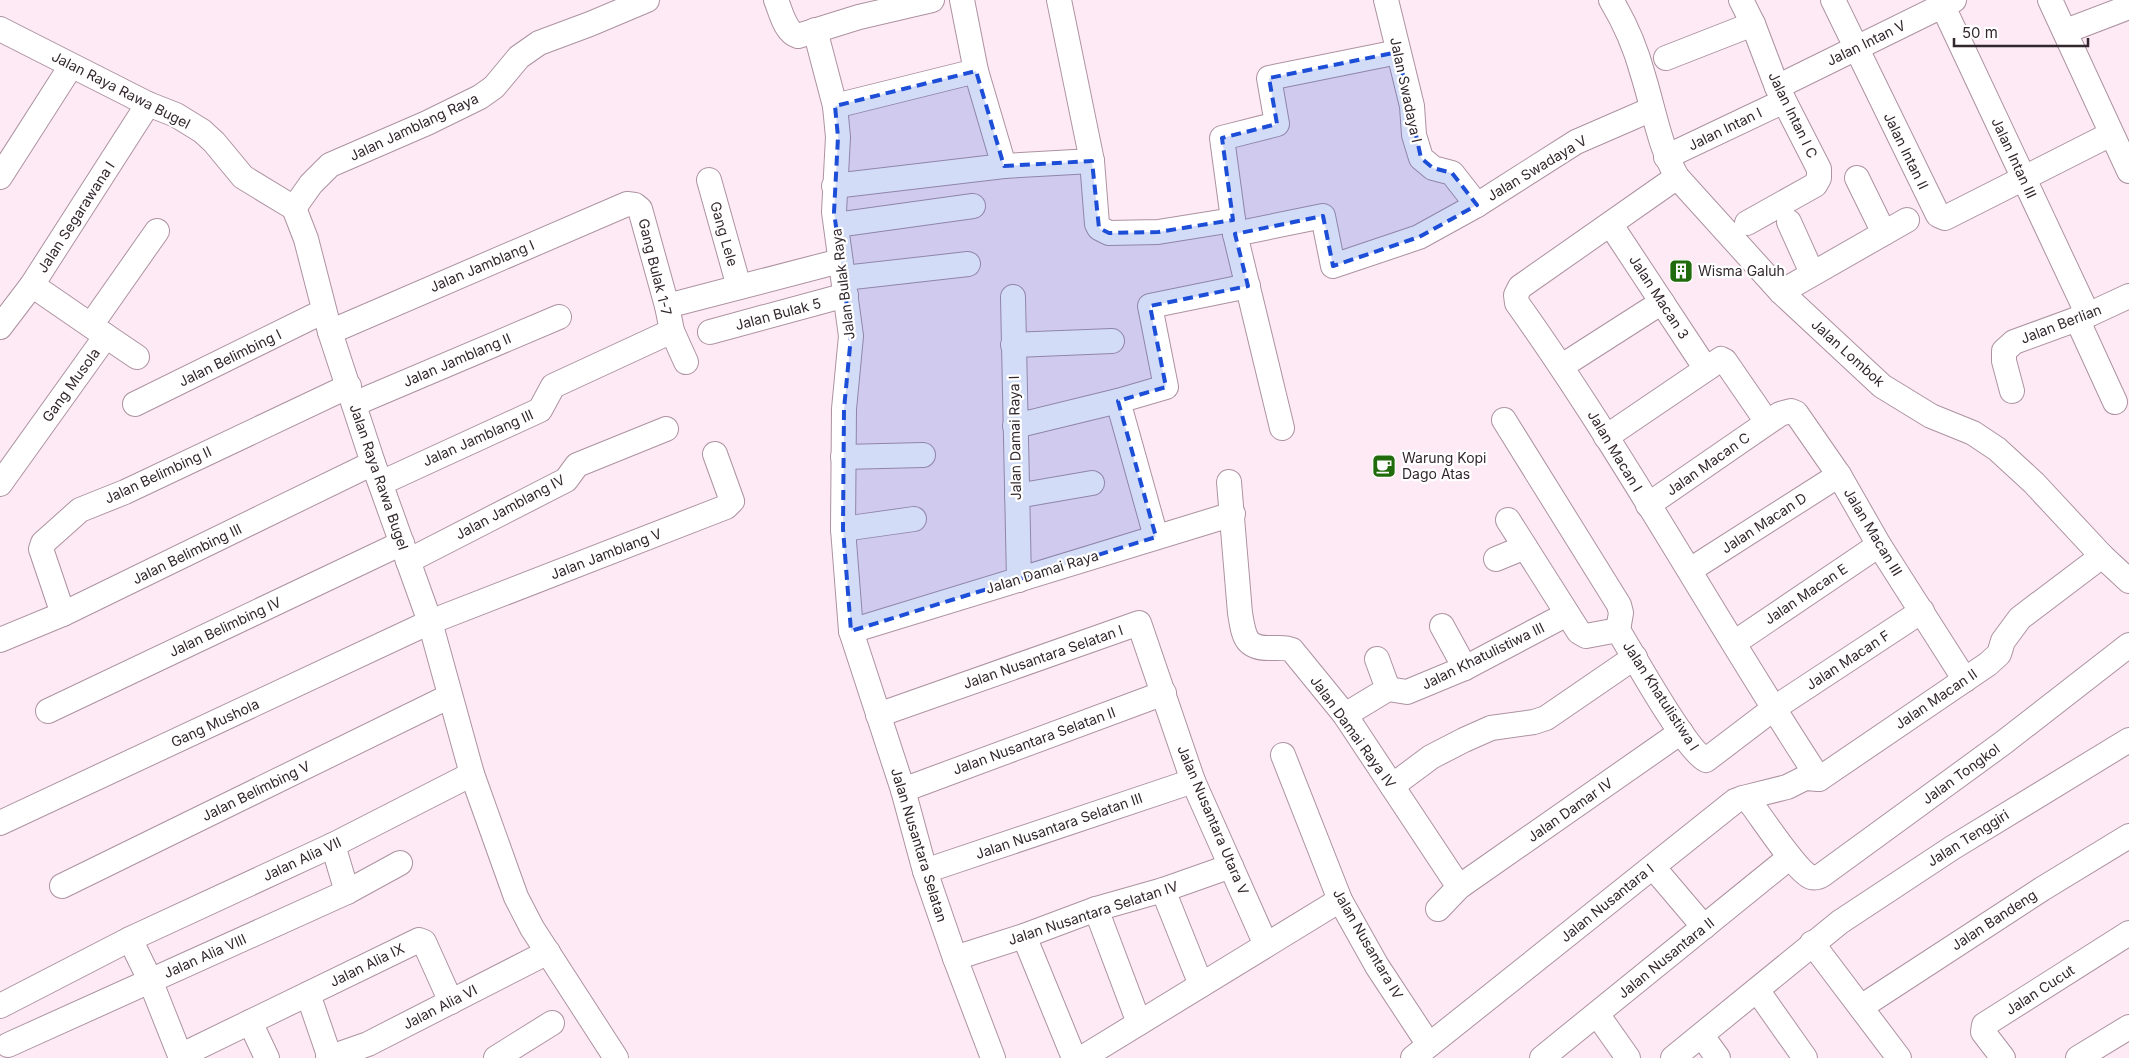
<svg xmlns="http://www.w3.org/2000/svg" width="2129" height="1058" font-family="Inter,sans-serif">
<rect width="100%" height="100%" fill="#fdeaf4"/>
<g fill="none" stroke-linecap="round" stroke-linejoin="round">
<g stroke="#ad92a1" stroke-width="26">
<g id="minor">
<path d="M776,0C781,12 785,32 798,36L859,17L932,0"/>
<polyline points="962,0 976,71 1004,166"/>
<polyline points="1386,0 1412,106 1414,135 1421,158 1433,168 1452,173 1477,205"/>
<path d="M1611,0C1625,23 1636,49 1643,75C1654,110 1659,145 1677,177L1781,292L1882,386L1931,416L1973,433L1997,449L2034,483L2102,556L2129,581"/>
<polyline points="1741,0 1753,24 1777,87 1819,169 1819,178 1815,185 1747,223"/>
<polyline points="1833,0 1938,215 1945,218 2111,134"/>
<polyline points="1940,0 2088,315"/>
<polyline points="2050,0 2129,171"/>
<polyline points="0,29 148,104 176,115 202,131 214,142 243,177 294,208 306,239 330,332 373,463 430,622 472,774 516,897 532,928 616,1058"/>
<polyline points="815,30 835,106 838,137 834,212 851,336 844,409 843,529 851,631 903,790 925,871 955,958 993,1058"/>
<polyline points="2066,31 2129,7"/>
<polyline points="1666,58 1753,24"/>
<polyline points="1777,87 1954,0"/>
<polyline points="835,106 976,71"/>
<polyline points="1666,157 1784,101"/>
<polyline points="1092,161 1097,224 1099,228 1109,233 1158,232 1233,220"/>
<polyline points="0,177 71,66"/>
<path d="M1677,177L1520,287L1516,295L1517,303C1626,456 1716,622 1819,779"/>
<polyline points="1857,178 1884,233"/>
<polyline points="709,180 739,287"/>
<polyline points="834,186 1004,166 1092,161 1059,0"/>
<polyline points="294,208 311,184 330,165 427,123 480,97 494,87 519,57 539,43 590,24 647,0"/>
<polyline points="1789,222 1812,273"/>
<polyline points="836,225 973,206"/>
<polyline points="1611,225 1706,369"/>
<polyline points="1235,234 1323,216 1333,266 1419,237 1477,205 1576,142 1652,109"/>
<polyline points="844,278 968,264"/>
<polyline points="1781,292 1907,220"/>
<polyline points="1013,297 1019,580"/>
<polyline points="667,306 840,261"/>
<polyline points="2077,319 2115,402"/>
<polyline points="91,325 157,231"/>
<polyline points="0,327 32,285 148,104"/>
<polyline points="330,332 627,204 635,205 640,209 667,306 672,331 686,362"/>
<polyline points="710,332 846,295"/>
<polyline points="106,336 137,357"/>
<polyline points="1013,345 1112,341"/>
<polyline points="1562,366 1662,302"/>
<polyline points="2012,391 2004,361 2004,351 2014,342 2088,315 2129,296"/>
<polyline points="135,404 324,311"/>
<polyline points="354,404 559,317"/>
<polyline points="1504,420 1619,605 1621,613 1618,630"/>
<polyline points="1015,426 1118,401"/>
<polyline points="1282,428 1235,234 1222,138 1277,124 1269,78 1398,52"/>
<polyline points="1606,437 1721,359 1725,361 1767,422"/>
<polyline points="843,457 923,455"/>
<path d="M1229,482L1240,613C1244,637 1245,649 1272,648C1280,648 1286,647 1292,650L1345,715L1459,887"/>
<polyline points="381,483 540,410 553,386 672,331"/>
<polyline points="0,484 106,336 32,285"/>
<polyline points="1017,496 1092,483"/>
<polyline points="1648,505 1780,414 1791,411 1796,413 1839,475 1879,545 1965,680"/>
<path d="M1508,520L1579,632L1586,636L1618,630C1632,653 1686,751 1706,760L1773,709L1922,611"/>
<polyline points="843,529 914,519"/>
<polyline points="1156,537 1118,401 1166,387 1150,306 1248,286"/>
<polyline points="1496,559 1525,547"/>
<polyline points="408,561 566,480 577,465 666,429"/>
<polyline points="1690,570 1839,475"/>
<polyline points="63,614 41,549 43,543 80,510 125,492 349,386"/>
<polyline points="1442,626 1465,668"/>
<polyline points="851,631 1233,514"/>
<polyline points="0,640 63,614 373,463"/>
<polyline points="1734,643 1879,545"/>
<polyline points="1377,659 1388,689"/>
<polyline points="48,711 402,543"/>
<polyline points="878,715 1139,623 1193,781 1266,945"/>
<polyline points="1345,715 1388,689 1407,692 1465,668 1567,614"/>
<polyline points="1283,755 1340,900 1377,966 1429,1045"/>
<polyline points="1392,786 1431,757 1464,740 1491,728 1534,722 1546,718 1635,657"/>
<polyline points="903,790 1164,693"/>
<polyline points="1743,798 1787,787 1805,778 1819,779 1988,664 1999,654 2003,641 2020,618 2102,556"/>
<polyline points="0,823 430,622 726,507 732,501 715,454"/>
<polyline points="333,845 347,892"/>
<polyline points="1653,867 1704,927"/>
<polyline points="925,871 1193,781"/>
<polyline points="62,886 450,696"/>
<polyline points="1163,890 1201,985"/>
<polyline points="1096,909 1139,1023"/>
<polyline points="1438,909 1459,887 1681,732"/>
<polyline points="1024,936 1074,1058"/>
<polyline points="130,939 150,980 181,1058"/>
<polyline points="1812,943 1899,1058"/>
<polyline points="955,958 1024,936 1096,909 1163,890 1231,866"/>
<polyline points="1757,990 1805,1058"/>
<polyline points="308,994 330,1058"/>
<polyline points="0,1006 130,939 333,845 472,774"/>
<polyline points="1861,1007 2042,889 2129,836"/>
<polyline points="1597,1014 1628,1058"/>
<polyline points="250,1022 267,1058"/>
<polyline points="1702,1036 1718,1058"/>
<polyline points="8,1045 347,892 400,863"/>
<polyline points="180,1056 419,940 424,942 451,1002"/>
<polyline points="328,1058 368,1044 548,952"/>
<polyline points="496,1058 552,1023"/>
<polyline points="1082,1058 1340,900"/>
<path d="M1413,1058L1735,801L1743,798L1749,801C1761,816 1796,871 1811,877C1815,878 1819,877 1822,875L2003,743L2129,645"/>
<polyline points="1542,1058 1790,857"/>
<polyline points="1673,1058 1840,922 1952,848 2129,740"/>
<polyline points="2003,1058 1983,1032 1984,1025 2129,933"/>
<polyline points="2078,1058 2129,1027"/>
</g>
</g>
<use href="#minor" stroke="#fff" stroke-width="24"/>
</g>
<path fill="#1d4ed8" fill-opacity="0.2" stroke="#1d4ed8" stroke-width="4" stroke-dasharray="10 6" stroke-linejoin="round" d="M1398,52L1421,158L1433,168L1452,173L1477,205L1419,237L1333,266L1323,216L1235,234L1248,286L1150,306L1166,387L1118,401L1156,537L851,631L843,529L844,409L851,336L834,212L838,137L835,106L976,71L1004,166L1092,161L1099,228L1109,233L1158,232L1233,220L1222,138L1277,124L1269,78Z"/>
<defs>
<g id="building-square" transform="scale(1.25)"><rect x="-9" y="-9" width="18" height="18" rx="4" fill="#206b0b" stroke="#fff"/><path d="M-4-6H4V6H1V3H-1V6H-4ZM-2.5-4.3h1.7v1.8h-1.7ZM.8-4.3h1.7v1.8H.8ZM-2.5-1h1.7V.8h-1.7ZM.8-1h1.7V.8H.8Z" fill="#fff"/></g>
<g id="cafe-square" transform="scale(1.25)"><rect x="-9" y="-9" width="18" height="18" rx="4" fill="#206b0b" stroke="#fff"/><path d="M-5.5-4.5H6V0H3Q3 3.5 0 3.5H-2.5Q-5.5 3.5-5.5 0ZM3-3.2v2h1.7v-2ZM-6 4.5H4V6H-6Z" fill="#fff"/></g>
</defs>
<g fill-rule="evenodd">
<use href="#building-square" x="1681" y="271"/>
<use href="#cafe-square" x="1384" y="466"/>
</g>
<g text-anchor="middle" stroke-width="4.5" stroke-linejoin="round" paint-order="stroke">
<g font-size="14" fill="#32272d" stroke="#fff">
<text transform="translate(1866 43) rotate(-26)" y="5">Jalan Intan V</text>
<text transform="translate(121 90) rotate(27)" y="5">Jalan Raya Rawa Bugel</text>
<text transform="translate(1406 90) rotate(78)" y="5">Jalan Swadaya I</text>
<text transform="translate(1793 115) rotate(64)" y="5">Jalan Intan I C</text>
<text transform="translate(414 127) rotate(-25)" y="5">Jalan Jamblang Raya</text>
<text transform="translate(1725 129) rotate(-26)" y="5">Jalan Intan I</text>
<text transform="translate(1906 151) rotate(64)" y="5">Jalan Intan II</text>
<text transform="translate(2014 158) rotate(65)" y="5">Jalan Intan III</text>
<text transform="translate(1537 168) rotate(-31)" y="5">Jalan Swadaya V</text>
<text transform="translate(76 217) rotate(-57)" y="5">Jalan Segarawana I</text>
<text transform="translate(724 234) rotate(74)" y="5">Gang Lele</text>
<text transform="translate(482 266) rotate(-23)" y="5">Jalan Jamblang I</text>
<text transform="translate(655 267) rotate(76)" y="5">Gang Bulak 1-7</text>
<text transform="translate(843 284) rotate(-97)" y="5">Jalan Bulak Raya</text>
<text transform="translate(1659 297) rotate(57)" y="5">Jalan Macan 3</text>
<text transform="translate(778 314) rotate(-15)" y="5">Jalan Bulak 5</text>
<text transform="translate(2061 324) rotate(-21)" y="5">Jalan Berlian</text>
<text transform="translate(1848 353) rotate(42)" y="5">Jalan Lombok</text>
<text transform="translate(230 358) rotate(-26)" y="5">Jalan Belimbing I</text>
<text transform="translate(457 360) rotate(-23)" y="5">Jalan Jamblang II</text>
<text transform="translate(71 385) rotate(-54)" y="5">Gang Musola</text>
<text transform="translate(478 438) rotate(-24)" y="5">Jalan Jamblang III</text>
<text transform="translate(1015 438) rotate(-91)" y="5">Jalan Damai Raya I</text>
<text transform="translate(1615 451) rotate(59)" y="5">Jalan Macan I</text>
<text transform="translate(1708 464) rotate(-35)" y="5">Jalan Macan C</text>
<text transform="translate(158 475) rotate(-25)" y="5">Jalan Belimbing II</text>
<text transform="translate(379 477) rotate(71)" y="5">Jalan Raya Rawa Bugel</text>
<text transform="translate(510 507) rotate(-28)" y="5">Jalan Jamblang IV</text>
<text transform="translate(1764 523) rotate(-33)" y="5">Jalan Macan D</text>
<text transform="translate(1873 532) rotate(59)" y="5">Jalan Macan III</text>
<text transform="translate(187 554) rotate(-26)" y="5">Jalan Belimbing III</text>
<text transform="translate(606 554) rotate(-21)" y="5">Jalan Jamblang V</text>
<text transform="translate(1042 572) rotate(-17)" y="5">Jalan Damai Raya</text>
<text transform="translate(1806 594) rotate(-34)" y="5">Jalan Macan E</text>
<text transform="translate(225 627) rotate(-25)" y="5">Jalan Belimbing IV</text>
<text transform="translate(1483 656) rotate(-26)" y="5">Jalan Khatulistiwa III</text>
<text transform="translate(1043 657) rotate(-19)" y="5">Jalan Nusantara Selatan I</text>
<text transform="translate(1848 660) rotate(-33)" y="5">Jalan Macan F</text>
<text transform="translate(1661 696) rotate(57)" y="5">Jalan Khatulistiwa I</text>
<text transform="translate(1936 699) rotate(-34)" y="5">Jalan Macan II</text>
<text transform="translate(215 723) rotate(-25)" y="5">Gang Mushola</text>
<text transform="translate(1353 732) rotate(54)" y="5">Jalan Damai Raya IV</text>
<text transform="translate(1034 741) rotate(-20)" y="5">Jalan Nusantara Selatan II</text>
<text transform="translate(1961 774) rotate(-36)" y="5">Jalan Tongkol</text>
<text transform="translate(256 791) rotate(-26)" y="5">Jalan Belimbing V</text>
<text transform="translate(1570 810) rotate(-35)" y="5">Jalan Damar IV</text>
<text transform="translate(1213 820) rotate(67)" y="5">Jalan Nusantara Utara V</text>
<text transform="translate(1059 826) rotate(-19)" y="5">Jalan Nusantara Selatan III</text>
<text transform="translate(1968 838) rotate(-32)" y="5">Jalan Tenggiri</text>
<text transform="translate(919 845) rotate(73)" y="5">Jalan Nusantara Selatan</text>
<text transform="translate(302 859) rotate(-25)" y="5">Jalan Alia VII</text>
<text transform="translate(1607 903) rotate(-39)" y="5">Jalan Nusantara I</text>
<text transform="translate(1093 913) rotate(-18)" y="5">Jalan Nusantara Selatan IV</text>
<text transform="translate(1994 920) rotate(-33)" y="5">Jalan Bandeng</text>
<text transform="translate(1368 944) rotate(60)" y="5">Jalan Nusantara IV</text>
<text transform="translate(205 956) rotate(-24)" y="5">Jalan Alia VIII</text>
<text transform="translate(1666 958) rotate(-39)" y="5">Jalan Nusantara II</text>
<text transform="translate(367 965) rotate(-26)" y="5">Jalan Alia IX</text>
<text transform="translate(2040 990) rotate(-33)" y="5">Jalan Cucut</text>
<text transform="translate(440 1007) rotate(-27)" y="5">Jalan Alia VI</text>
</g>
<g font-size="14" fill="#32272d" stroke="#fff" text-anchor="start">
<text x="1698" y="276">Wisma Galuh</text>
<text x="1402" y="463">Warung Kopi<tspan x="1402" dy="16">Dago Atas</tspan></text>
</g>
</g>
<path d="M1954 38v8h134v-8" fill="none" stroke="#32272d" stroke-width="2.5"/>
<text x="1962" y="38" font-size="15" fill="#32272d" stroke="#ffffff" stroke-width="4" paint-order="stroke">50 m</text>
</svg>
